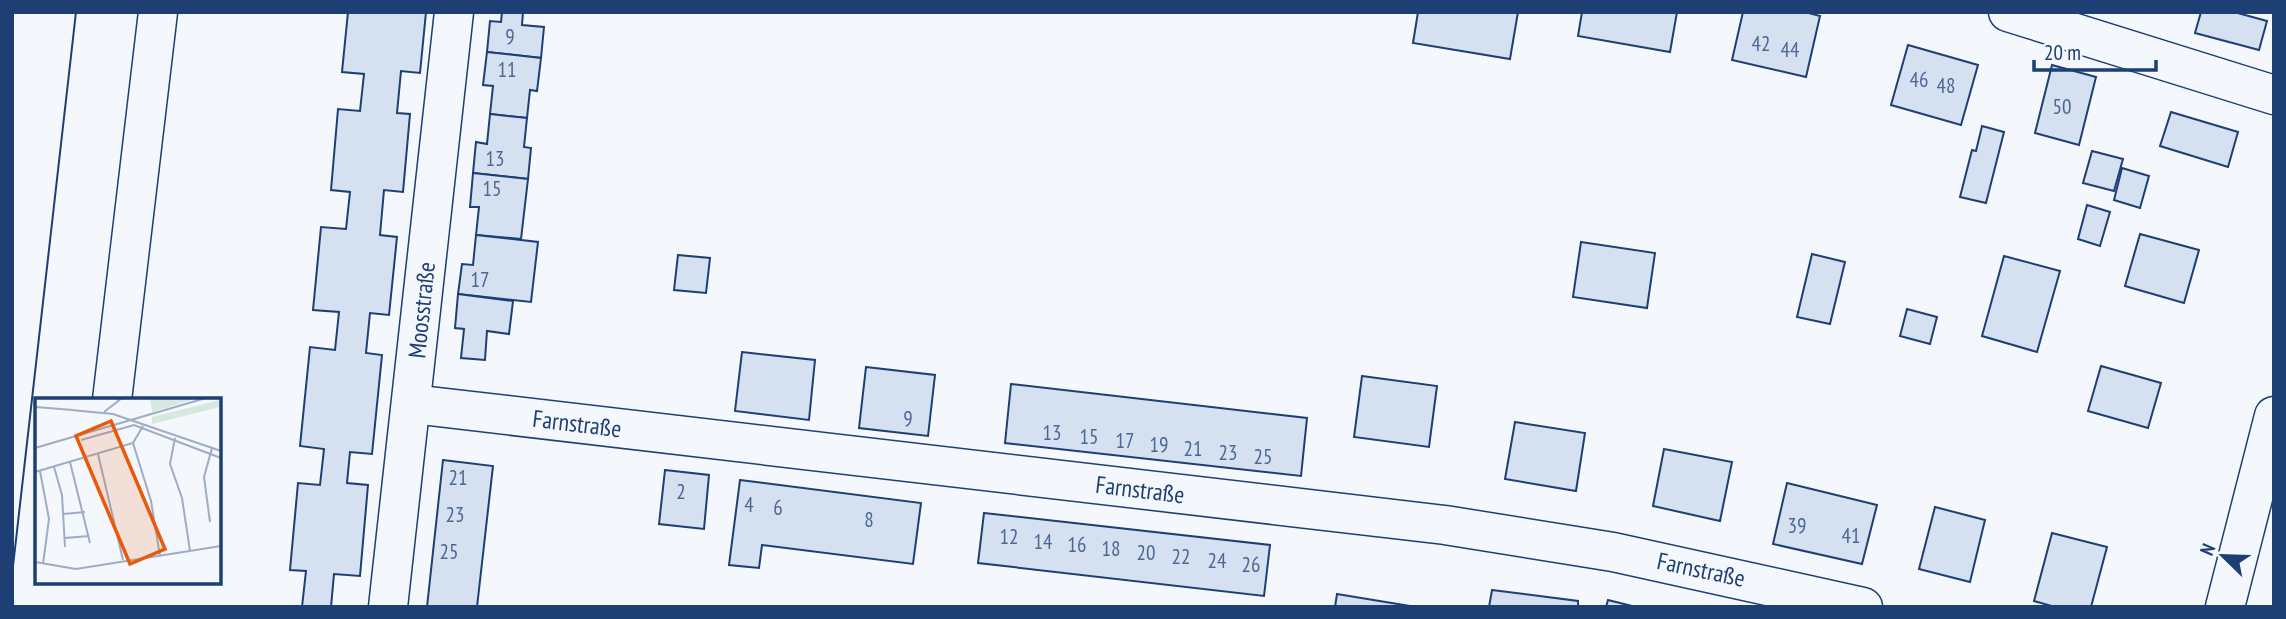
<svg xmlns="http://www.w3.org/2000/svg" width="2286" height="619" font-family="'PT Sans Narrow',sans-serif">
<rect width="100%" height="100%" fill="#f4f7fb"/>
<g fill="#d5e0f0" stroke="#1d3f73" stroke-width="2">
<polygon points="348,12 426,12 420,73 401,71 397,113 410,114 403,192 384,190 380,235 397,237 389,315 370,313 366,353 382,355 372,454 350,452 347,483 368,485 360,576 334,574 331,607 302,607 306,571 290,570 298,483 320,485 324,449 300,446 310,347 335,350 339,312 313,310 321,227 346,229 350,192 331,190 338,109 360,111 364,74 342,72"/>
<polygon points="502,12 523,12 522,25 544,27 541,58 487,52 490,21 501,22"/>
<polygon points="1418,12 1518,12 1510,59 1413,43"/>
<polygon points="1582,12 1677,12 1670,52 1578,36"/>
<polygon points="1743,12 1805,12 1820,16 1806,77 1732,60"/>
<polygon points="2201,12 2234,12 2267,21 2259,50 2195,33"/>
<polygon points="1908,45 1978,65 1961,125 1891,105"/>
<polygon points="487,52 541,58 537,91 530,90 527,118 490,114 493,86 483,85"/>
<polygon points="2052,65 2096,77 2079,145 2035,133"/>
<polygon points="2171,112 2238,132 2228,167 2160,146"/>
<polygon points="490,114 527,118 524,147 531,148 528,179 473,173 476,142 487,144"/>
<polygon points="1982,126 2004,132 1986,203 1960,197 1972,150 1976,151"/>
<polygon points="2092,151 2123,159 2114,191 2083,183"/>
<polygon points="2122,168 2149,176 2140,208 2114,200"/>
<polygon points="473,173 528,179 521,239 476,235 479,207 470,207"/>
<polygon points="2087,205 2110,212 2100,246 2078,239"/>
<polygon points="2140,234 2199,250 2184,303 2125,286"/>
<polygon points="476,235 538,242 531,302 458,294 462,264 473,265"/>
<polygon points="1581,242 1655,253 1647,308 1573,297"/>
<polygon points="1812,254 1845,262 1830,324 1797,317"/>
<polygon points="678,255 710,258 706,293 674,290"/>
<polygon points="2004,256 2060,271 2037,352 1982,336"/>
<polygon points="458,294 513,301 509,334 487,331 485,360 461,358 464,329 455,328"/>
<polygon points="1907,309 1937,317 1930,344 1900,336"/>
<polygon points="742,352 815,360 809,420 735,411"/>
<polygon points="2101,366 2161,383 2148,428 2088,411"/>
<polygon points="866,367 935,375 928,436 859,428"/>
<polygon points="1362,376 1437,386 1429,447 1354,437"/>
<polygon points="1011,384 1307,418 1301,476 1005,443"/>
<polygon points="1515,422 1585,433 1576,491 1505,479"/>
<polygon points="1664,449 1732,462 1720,521 1653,506"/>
<polygon points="443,460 493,466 477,607 427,607"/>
<polygon points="665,470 709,475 704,529 659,524"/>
<polygon points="740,480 921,503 913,564 762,545 759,568 729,565"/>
<polygon points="1787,483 1877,505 1862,564 1773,544"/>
<polygon points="1935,507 1985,520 1970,582 1919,569"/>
<polygon points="984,513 1270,545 1264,596 978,563"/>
<polygon points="2052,533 2107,547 2091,607 2055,607 2034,601"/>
<polygon points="1492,590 1578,601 1578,607 1489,607"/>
<polygon points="1337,594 1416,607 1335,607"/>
<polygon points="1608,600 1636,607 1606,607"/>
</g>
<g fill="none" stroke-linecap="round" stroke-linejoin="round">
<g stroke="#1d3f73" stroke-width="41">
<g id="minor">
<polyline points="2008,12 2274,95"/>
<polyline points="112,400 158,12"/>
<polyline points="412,404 1445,525 1613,552 1863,607"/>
<polyline points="388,607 454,12"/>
<polyline points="2225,607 2274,416"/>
</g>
</g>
<use href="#minor" stroke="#f4f7fb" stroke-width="38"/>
<polyline stroke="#1d3f73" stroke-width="2" points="12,575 76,12"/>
</g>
<g text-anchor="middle" stroke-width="5" stroke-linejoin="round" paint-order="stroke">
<g font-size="21" fill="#4b6792">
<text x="510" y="44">9</text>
<text x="1761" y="51">42</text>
<text x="1790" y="57">44</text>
<text x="507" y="77">11</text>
<text x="1919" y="87">46</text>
<text x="1946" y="93">48</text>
<text x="2062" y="114">50</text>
<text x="495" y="166">13</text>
<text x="492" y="196">15</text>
<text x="480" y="287">17</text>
<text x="908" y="426">9</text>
<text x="1052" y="440">13</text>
<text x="1089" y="444">15</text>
<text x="1125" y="448">17</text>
<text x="1159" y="452">19</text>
<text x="1193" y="456">21</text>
<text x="1228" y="460">23</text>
<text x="1263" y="464">25</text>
<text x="458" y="485">21</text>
<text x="681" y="499">2</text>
<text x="749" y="512">4</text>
<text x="778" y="515">6</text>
<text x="455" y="522">23</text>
<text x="869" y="527">8</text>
<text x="1797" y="533">39</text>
<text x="1851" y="543">41</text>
<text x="1009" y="544">12</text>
<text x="1043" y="549">14</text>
<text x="1077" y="552">16</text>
<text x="1111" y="556">18</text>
<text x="449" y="559">25</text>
<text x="1146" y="560">20</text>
<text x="1181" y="564">22</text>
<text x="1217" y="568">24</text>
<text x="1251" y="572">26</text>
</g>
<g font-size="24" fill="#1d3f73" stroke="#f4f7fb">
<text transform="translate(422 310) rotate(-84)" y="8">Moosstraße</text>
<text transform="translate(577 424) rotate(7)" y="8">Farnstraße</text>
<text transform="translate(1140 490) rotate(7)" y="8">Farnstraße</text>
<text transform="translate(1701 570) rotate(12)" y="8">Farnstraße</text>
</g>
</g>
<g transform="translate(35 398)">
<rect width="186" height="186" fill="#f4f7fb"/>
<path d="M115,0H163L117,14ZM185,2V9L117,26V19Z" fill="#d7e8df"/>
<path fill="none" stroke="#9eadc5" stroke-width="2" d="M0,9L38,12M36,12L78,16L186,53M69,14L87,0M140,40L135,66L147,100L155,153M46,42L99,27L186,60M98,45L116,103L125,158M0,50L171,0M63,56L88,162M35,64L55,145M19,69L27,97L30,149M5,73L14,121L8,166M0,74L98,45L108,28M28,116L50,114M175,124L169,79L177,50M30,140L54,138M0,164L41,171L186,148"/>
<path fill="#e8590c" fill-opacity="0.15" stroke="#e8590c" stroke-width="3.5" d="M76,23L130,151L95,166L41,38Z"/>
<rect width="186" height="186" fill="none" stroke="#1d3f73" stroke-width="3.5"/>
</g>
<rect width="2286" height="619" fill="none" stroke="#1d3f73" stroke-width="28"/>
<g transform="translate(2223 556) rotate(293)" stroke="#f4f7fb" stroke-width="5" paint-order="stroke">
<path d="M0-5L12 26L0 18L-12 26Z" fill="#1d3f73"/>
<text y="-10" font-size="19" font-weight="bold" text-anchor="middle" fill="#1d3f73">N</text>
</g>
<path d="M2034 60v10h122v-10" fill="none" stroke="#1d3f73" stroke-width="3.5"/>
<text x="2044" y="60" font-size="21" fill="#1d3f73" stroke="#f4f7fb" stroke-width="5" paint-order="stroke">20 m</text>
</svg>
